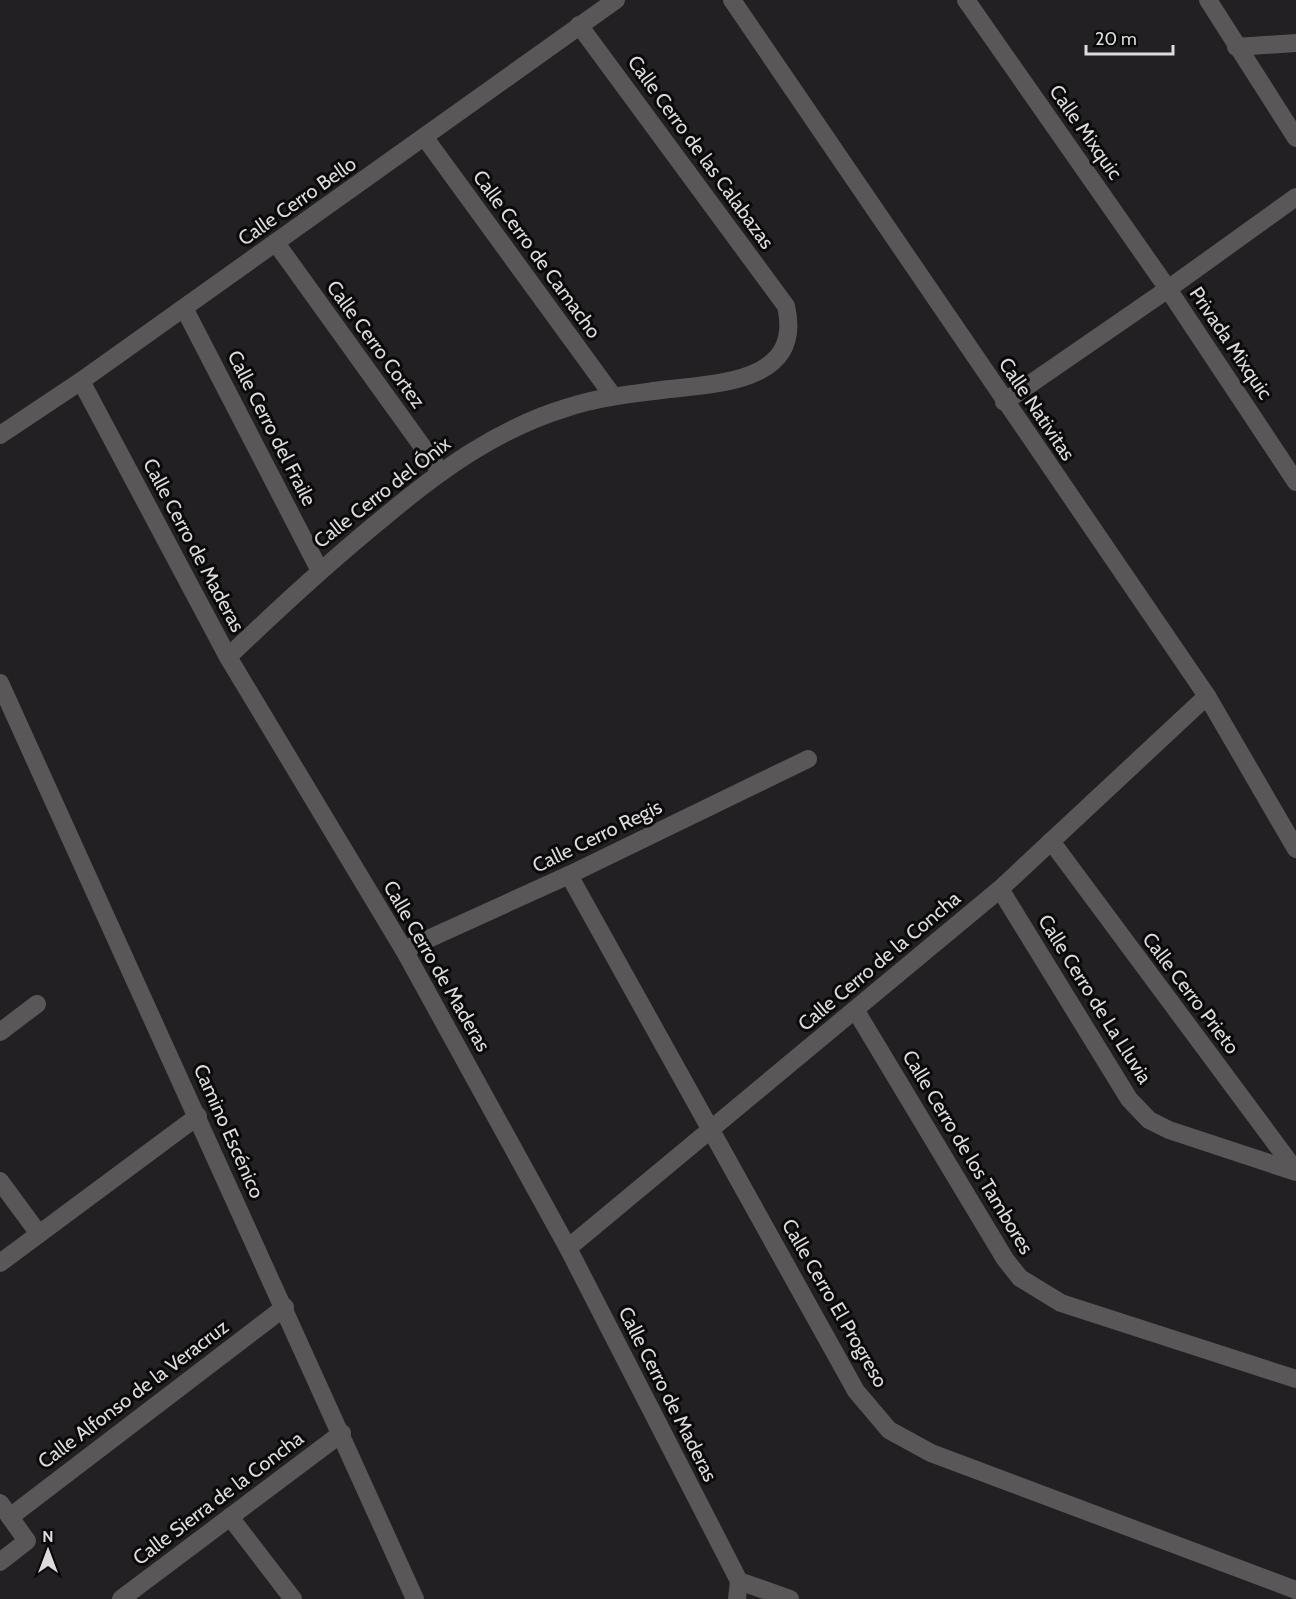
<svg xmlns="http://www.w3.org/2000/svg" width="1296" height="1599" font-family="Cabin,sans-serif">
<rect width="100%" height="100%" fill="#222022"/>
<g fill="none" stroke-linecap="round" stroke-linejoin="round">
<g stroke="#5a5759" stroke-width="18">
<polyline points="732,0 1207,696 1296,849"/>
<polyline points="966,0 1168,289 1296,482"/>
<polyline points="1208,0 1296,138"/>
<polyline points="1236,47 1296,43"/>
<polyline points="425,138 613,396"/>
<polyline points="276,243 440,471"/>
<polyline points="184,308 319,569"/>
<polyline points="81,381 228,657 404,950 568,1248 739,1581"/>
<polyline points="1004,402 1168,289 1296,197"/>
<polyline points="0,435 81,381 616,0"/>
<path d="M228,657C278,609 329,562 383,518C439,471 498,428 569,407C599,397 631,394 662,390C715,383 804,384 786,306L579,25"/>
<polyline points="0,683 415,1599"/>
<polyline points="1051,841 1296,1171"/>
<polyline points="569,875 856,1391 889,1430 931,1453 1296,1590"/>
<polyline points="1000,889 1129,1099 1149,1120 1169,1130 1296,1172"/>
<polyline points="404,950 569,875 808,759"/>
<polyline points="856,1011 1005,1259 1020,1278 1061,1303 1296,1379"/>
<polyline points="0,1032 37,1004"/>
<polyline points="0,1181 39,1234"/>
<polyline points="568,1248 1000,889 1207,696"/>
<polyline points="0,1263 198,1116"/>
<polyline points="0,1503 27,1541 0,1562"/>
<polyline points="10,1517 285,1307"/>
<polyline points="230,1517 293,1599"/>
<polyline points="739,1581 790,1599"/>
<polyline points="121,1599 342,1433"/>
<polyline points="737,1599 739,1581"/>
</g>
</g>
<g text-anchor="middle" stroke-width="6" stroke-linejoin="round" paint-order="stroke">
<g font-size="20" fill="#dddbdc" stroke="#0b0a0b">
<text transform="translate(1086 132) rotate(55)" y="7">Calle Mixquic</text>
<text transform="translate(701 152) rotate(54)" y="7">Calle Cerro de las Calabazas</text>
<text transform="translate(297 201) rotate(-35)" y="7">Calle Cerro Bello</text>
<text transform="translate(537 254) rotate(54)" y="7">Calle Cerro de Camacho</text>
<text transform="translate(1231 343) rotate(56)" y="7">Privada Mixquic</text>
<text transform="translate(376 344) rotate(54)" y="7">Calle Cerro Cortez</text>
<text transform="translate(1037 409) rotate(56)" y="7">Calle Nativitas</text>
<text transform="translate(272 428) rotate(63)" y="7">Calle Cerro del Fraile</text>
<text transform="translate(382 492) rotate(-38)" y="7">Calle Cerro del Ónix</text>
<text transform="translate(194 545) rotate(62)" y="7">Calle Cerro de Maderas</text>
<text transform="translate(597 836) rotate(-26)" y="7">Calle Cerro Regis</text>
<text transform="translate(879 961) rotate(-40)" y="7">Calle Cerro de la Concha</text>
<text transform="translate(437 966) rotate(60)" y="7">Calle Cerro de Maderas</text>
<text transform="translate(1191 993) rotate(53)" y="7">Calle Cerro Prieto</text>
<text transform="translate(1095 999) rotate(58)" y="7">Calle Cerro de La Lluvia</text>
<text transform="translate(229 1131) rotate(66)" y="7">Camino Escénico</text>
<text transform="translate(968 1152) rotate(59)" y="7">Calle Cerro de los Tambores</text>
<text transform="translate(835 1303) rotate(60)" y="7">Calle Cerro El Progreso</text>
<text transform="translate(133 1394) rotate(-37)" y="7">Calle Alfonso de la Veracruz</text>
<text transform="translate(668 1394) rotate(63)" y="7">Calle Cerro de Maderas</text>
<text transform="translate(218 1498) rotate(-37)" y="7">Calle Sierra de la Concha</text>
</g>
</g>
<g transform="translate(48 1551)" stroke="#0b0a0b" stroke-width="4.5" paint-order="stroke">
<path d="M0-4.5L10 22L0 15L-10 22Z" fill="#dddbdc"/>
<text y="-9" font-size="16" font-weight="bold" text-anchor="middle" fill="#dddbdc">N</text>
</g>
<path d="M1086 45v9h87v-9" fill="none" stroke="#dddbdc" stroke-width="3"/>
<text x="1095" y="45" font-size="18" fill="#dddbdc" stroke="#0b0a0b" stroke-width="4.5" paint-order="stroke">20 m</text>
</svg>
